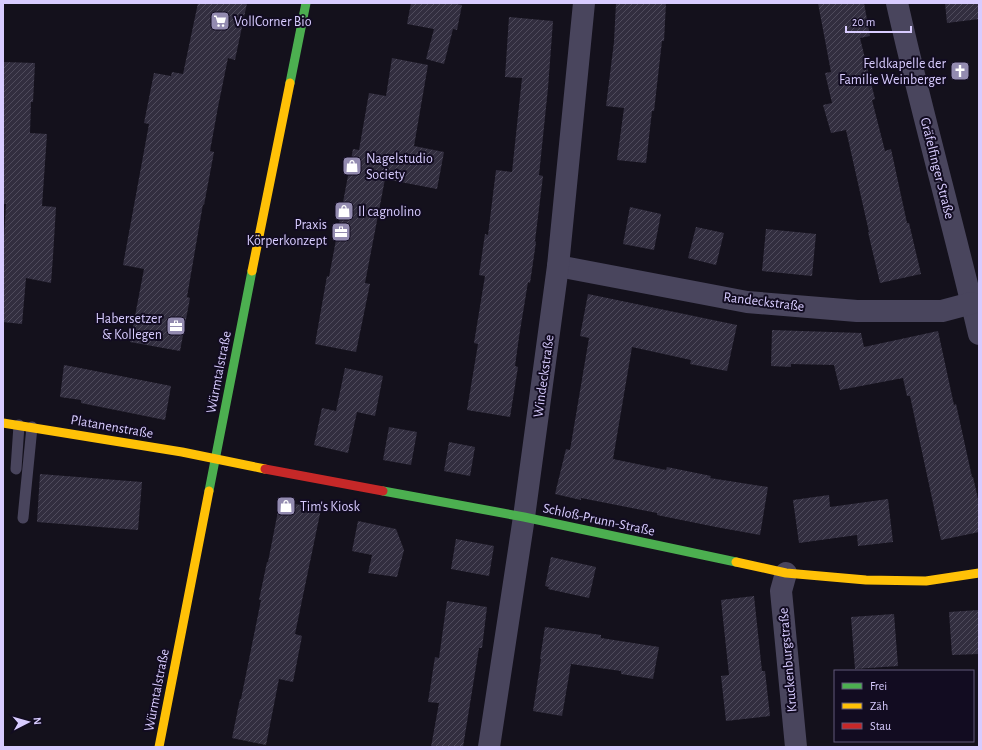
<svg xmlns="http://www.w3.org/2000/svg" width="982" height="750" font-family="'Alegreya Sans',sans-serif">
<defs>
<pattern id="building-hatch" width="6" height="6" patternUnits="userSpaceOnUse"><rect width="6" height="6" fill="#322e3f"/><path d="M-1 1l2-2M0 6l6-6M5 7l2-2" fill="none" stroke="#4f4b5c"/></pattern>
</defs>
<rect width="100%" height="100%" fill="#14111c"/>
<g fill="url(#building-hatch)">
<polygon points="198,3 247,3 235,60 228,58 218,107 210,151 214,152 204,205 203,204 187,297 190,298 180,351 130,342 144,269 123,265 149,124 144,123 154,73 171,76 172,72 183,74"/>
<polygon points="411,3 450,3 462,5 457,30 453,29 444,64 426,59 434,29 407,24"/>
<polygon points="616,3 666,3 664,41 662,41 654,111 652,111 646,163 617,160 624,108 606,106 614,42"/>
<polygon points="818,3 864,3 870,36 860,38 875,99 872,100 885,151 891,149 907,223 909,223 921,274 880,283 868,232 869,232 846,130 831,133 823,105 832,103 825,73 831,72"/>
<polygon points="945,3 979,3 979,19 947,23"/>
<polygon points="509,17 553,21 548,88 539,175 543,176 535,241 536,242 530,283 528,282 519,337 515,366 518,367 510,417 467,410 478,344 474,343 485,276 479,275 485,234 488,235 496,170 512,172 522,78 505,77"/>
<polygon points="392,58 428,65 414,146 444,152 437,189 385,179 365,283 370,284 356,352 315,344 327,276 329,277 353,149 359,150 369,93 386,96"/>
<polygon points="4,62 35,63 33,102 31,102 30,133 47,134 42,206 56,207 53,256 51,283 26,278 22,324 3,322 3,254 6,204 3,204 3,115"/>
<polygon points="630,207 661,214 654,250 623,244"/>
<polygon points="696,227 724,233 716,265 688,258"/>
<polygon points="766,229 816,234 812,276 762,271"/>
<polygon points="588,294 737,325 727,371 690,364 691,360 632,347 613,459 666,470 667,467 711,476 710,478 768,487 760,535 716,527 657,515 657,513 581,498 581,500 555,494 566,449 570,450 589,338 580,336"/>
<polygon points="772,330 861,333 864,347 938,331 954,405 956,404 972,477 973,477 976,490 979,505 979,532 941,540 910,396 907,396 903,378 840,390 834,365 791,364 791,367 771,366"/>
<polygon points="64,365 80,368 171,386 165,420 81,403 81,400 60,397"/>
<polygon points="345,368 383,376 375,416 357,412 348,453 314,445 322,408 336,411"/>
<polygon points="389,427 417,432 411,465 383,460"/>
<polygon points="449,442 475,447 470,476 444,471"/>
<polygon points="40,474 142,482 138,530 37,522"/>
<polygon points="829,495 830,507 888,499 893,542 858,546 857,535 799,543 793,500"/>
<polygon points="280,501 321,509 295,634 302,636 293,682 279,679 266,745 232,738 240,699 241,699 261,600 259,600 267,562 268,562"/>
<polygon points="358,521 396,529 404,550 397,577 368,573 372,555 352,551"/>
<polygon points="456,539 494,546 489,576 451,569"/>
<polygon points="551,557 596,567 589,598 548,589 549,587 545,586"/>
<polygon points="754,596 762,671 765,671 770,716 726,721 721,676 729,675 721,600"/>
<polygon points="447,601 487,607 482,648 479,648 463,747 431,747 439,703 428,702 435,657 439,658"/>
<polygon points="979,610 979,654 952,655 949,612"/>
<polygon points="894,614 898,666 855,669 851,617"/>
<polygon points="545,627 601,635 601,638 659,647 653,679 621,674 621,671 571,664 562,716 533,711 541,659 540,659"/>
</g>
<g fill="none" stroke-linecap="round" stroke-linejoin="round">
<g stroke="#49455d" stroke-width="11">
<polyline points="16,469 19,425"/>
<polyline points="23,518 32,427"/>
</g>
<g stroke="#49455d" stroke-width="22">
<path d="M897,3C922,114 953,223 979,334"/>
<polyline points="558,266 747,302 857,311 942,311 972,303"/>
<polyline points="786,573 781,591 796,747"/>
<polyline points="489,747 524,517 558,266 584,3"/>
</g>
<g stroke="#4caf50" stroke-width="9">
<polyline points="290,83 306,3"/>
<polyline points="209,491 252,271"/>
<polyline points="383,491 524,517 736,562"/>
</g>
<g stroke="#ffc107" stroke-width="9">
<polyline points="252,271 290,83"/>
<polyline points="3,423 182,452 265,469"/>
<polyline points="736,562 786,573 866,580 926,581 979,573"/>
<polyline points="159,747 209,491"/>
</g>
<polyline stroke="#c62828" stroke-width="9" points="265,469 383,491"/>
</g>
<defs>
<g id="supermarket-square" transform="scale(1)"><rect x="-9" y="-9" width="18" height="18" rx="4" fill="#938bb0" stroke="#120c21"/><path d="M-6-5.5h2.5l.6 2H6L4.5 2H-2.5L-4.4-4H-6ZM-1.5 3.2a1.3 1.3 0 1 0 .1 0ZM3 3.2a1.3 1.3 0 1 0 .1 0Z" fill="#fff"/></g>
<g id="church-square" transform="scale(1)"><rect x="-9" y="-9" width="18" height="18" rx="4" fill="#938bb0" stroke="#120c21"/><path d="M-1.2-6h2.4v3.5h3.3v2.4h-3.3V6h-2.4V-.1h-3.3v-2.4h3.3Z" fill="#fff"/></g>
<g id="shop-square" transform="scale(1)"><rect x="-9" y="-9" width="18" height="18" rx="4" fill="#938bb0" stroke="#120c21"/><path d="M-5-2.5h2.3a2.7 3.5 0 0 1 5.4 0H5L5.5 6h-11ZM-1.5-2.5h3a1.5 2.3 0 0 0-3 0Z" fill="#fff"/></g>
<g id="office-square" transform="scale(1)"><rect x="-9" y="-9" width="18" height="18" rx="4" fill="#938bb0" stroke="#120c21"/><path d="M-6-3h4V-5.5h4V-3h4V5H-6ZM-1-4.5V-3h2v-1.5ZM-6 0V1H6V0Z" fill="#fff"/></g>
</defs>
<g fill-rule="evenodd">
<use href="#supermarket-square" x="220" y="21"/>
<use href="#church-square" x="960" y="71"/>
<use href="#shop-square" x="352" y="166"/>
<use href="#shop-square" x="344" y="211"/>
<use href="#office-square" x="341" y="232"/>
<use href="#office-square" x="176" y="326"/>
<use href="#shop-square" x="286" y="506"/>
</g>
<g text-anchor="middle" stroke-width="4" stroke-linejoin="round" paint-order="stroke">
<g font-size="14" fill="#d8ccff" stroke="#120c21" text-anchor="start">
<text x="234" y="26">VollCorner Bio</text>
<text x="946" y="68" text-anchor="end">Feldkapelle der<tspan x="946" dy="16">Familie Weinberger</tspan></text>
<text x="366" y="163">Nagelstudio<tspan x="366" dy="16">Society</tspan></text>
<text x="358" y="216">Il cagnolino</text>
<text x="327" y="229" text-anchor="end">Praxis<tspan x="327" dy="16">Körperkonzept</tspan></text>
<text x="162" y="323" text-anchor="end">Habersetzer<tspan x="162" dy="16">&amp; Kollegen</tspan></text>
<text x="300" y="511">Tim's Kiosk</text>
</g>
<g font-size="14" fill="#d8ccff" stroke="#120c21">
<text transform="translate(938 168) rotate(76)" y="5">Gräfelfinger Straße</text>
<text transform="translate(764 301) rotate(7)" y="5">Randeckstraße</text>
<text transform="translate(218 372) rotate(-79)" y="5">Würmtalstraße</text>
<text transform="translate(543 376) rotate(-82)" y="5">Windeckstraße</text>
<text transform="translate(112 426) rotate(10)" y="5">Platanenstraße</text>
<text transform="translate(599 519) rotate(12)" y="5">Schloß-Prunn-Straße</text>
<text transform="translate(787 660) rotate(-95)" y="5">Kruckenburgstraße</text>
<text transform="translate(156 690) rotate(-79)" y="5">Würmtalstraße</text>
</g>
</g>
<rect width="982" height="750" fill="none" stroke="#d8ccff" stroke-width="8"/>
<rect x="834" y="670" width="140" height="72" fill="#120c21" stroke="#61597a"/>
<rect x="842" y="683" width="20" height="6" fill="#4caf50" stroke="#61597a"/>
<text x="870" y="690" font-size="12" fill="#d8ccff">Frei</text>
<rect x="842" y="703" width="20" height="6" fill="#ffc107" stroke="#61597a"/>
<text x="870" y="710" font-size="12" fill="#d8ccff">Zäh</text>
<rect x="842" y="723" width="20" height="6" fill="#c62828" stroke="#61597a"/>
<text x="870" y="730" font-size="12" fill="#d8ccff">Stau</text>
<g transform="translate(28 722) rotate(84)" stroke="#120c21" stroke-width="3" paint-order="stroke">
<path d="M0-3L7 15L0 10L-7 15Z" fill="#d8ccff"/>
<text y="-6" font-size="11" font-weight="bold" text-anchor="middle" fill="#d8ccff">N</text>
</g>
<path d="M846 26v6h65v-6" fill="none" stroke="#d8ccff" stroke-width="2"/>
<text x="852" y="26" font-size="12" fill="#d8ccff" stroke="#120c21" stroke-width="3" paint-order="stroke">20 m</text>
</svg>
